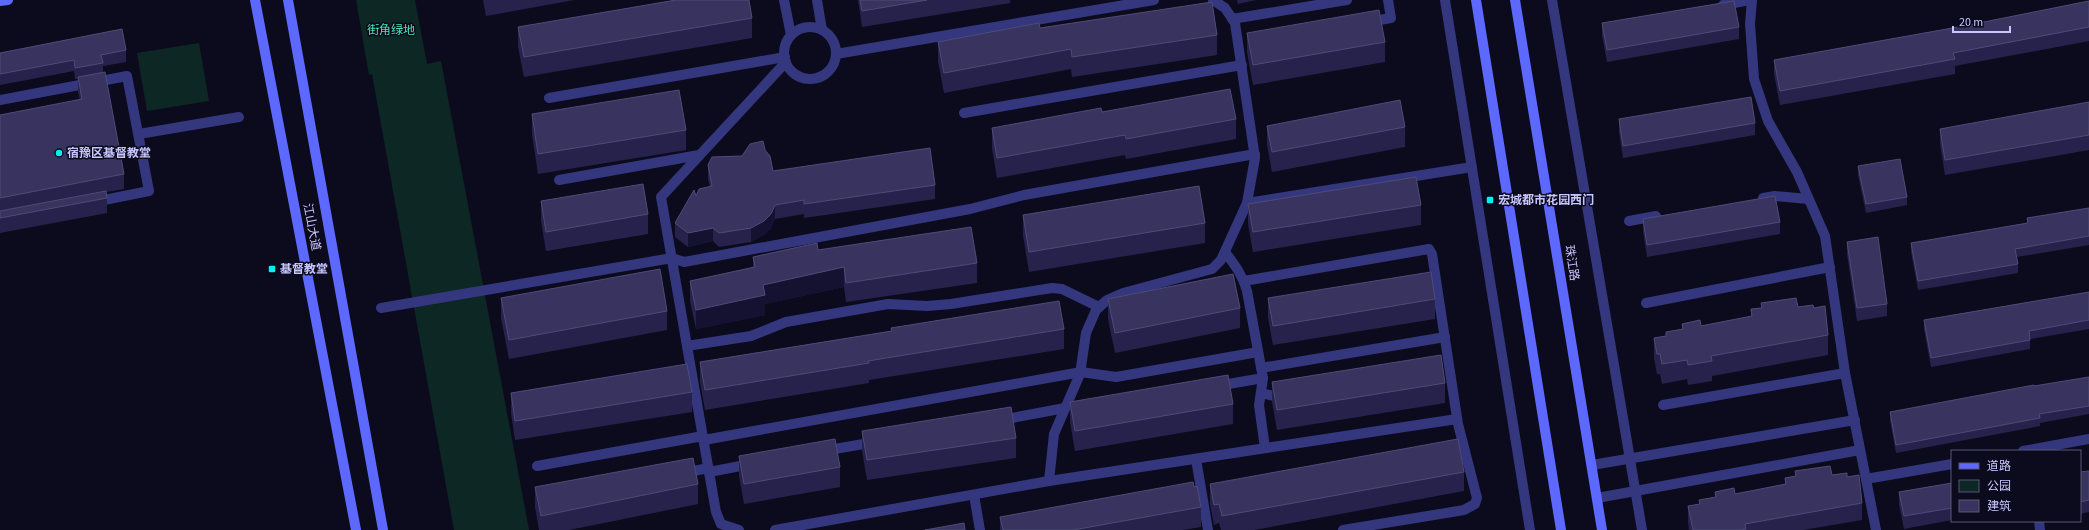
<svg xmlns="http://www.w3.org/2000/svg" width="2089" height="530" font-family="'Source Sans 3','Noto Sans SC',sans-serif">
<rect width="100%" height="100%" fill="#0c0b1d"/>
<g fill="#0d2724">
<polygon points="356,0 415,0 427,64 441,61 529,530 454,530 372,74 369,75"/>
<polygon points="199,43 209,101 147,111 137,53"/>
</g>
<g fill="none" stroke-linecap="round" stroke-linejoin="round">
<g stroke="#34377e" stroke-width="10">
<polyline points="784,0 791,35"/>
<polyline points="817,0 822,30"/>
<polyline points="1445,0 1530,530"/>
<polyline points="1552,0 1642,530"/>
<polyline points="1752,0 1750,24 1754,79 1768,121 1797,172 1825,236 1845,373 1876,530"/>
<polyline points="1723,5 1750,0"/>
<polyline points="1232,19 1347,0"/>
<polyline points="1368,22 1391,18 1388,0"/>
<circle cx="810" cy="53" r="26"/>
<polyline points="836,54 1154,0"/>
<polyline points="549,98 785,57"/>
<polyline points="0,100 127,76 149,191 94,202"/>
<polyline points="964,113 1242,65"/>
<polyline points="139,134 239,117"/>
<polyline points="559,180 699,155"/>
<polyline points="1763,198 1775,196 1808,199"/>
<polyline points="1247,203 1472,167"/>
<polyline points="1629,221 1656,216"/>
<path d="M1225,252C1235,265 1243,276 1247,291L1263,378L1259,405L1265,448"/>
<polyline points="1244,281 1429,249 1432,254 1458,424 1477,498 1475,504 1464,510 1343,530"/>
<polyline points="1646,303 1830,267"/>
<polyline points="381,308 672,258 684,262 970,209 1024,195 1255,154"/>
<polyline points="687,346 751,336 786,322 888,304 927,306 951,304 1052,288 1062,289 1099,307"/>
<polyline points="1261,368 1445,337"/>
<polyline points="1217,386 1263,378"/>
<polyline points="1261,393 1274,396 1286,394"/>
<polyline points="1663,405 1845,373"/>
<polyline points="1001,420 1065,408"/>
<polyline points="704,440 1081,372 1116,377 1258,352"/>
<polyline points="823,451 875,442"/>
<polyline points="2023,451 2089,439"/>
<polyline points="1196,459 1208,530"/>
<polyline points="1592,465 1855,420"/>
<polyline points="537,466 703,436"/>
<polyline points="709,472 751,464"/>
<polyline points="683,473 709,468"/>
<polyline points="1866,479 1952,464"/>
<polyline points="1049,481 1054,434 1080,374 1086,333 1096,310 1107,300 1123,293 1212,269 1221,260 1247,203 1255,158 1235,23 1225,8 1213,0"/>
<polyline points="974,495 980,530"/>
<polyline points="1597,498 1860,450"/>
<polyline points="2039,521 2040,530"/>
<polyline points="739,530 721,524 716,512 661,197 786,62"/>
<polyline points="775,530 1049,481 1457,419"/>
</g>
<g stroke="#5d68ff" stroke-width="10">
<polyline points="255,0 356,530"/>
<polyline points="288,0 383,530"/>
<polyline points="1476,0 1561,530"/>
<polyline points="1515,0 1602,530"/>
<polyline points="0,1 8,0"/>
</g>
</g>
<g fill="#27224c">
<polygon points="483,0 574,0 486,16"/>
<polygon points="858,0 1010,0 1010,3 862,27"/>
<polygon points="1237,0 1256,0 1238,4"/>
<polygon points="2089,1 2089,41 1955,66 1955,74 1780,105 1774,74 1774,60 1969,25"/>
<polygon points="752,18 752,38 524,77 518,47 518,27"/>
<polygon points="1602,23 1739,27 1739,39 1607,62 1602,35"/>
<polygon points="1040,28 1217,35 1217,55 1072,77 1071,69 944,93 938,62 938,42"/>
<polygon points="1247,33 1385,42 1385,62 1253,85 1247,52"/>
<polygon points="126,50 126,62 103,66 103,73 124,174 124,189 106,192 107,198 107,213 0,233 0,115 80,100 78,92 78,79 75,79 74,71 0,85 0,53"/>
<polygon points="2089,102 2089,150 1945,175 1940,144 1940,129"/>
<polygon points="1102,112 1236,119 1236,139 1126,159 1125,155 997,178 992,148 992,128"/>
<polygon points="532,114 686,130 686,150 538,174 532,134"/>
<polygon points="1619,119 1755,123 1755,135 1623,158 1619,132"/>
<polygon points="1267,126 1405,127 1405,147 1272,172 1267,145"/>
<polygon points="765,150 773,171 935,185 935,199 804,218 804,214 775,219 771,228 764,235 751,242 719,247 713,241 688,247 675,237 675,223 696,196 710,187 708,179 708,165"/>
<polygon points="1858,166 1907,197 1907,205 1866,213 1858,175"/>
<polygon points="541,201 648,214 648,234 546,251 541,221"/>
<polygon points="1248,204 1421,205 1421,225 1253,252 1248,224"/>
<polygon points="2089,208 2089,245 2017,257 2018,264 2018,273 1918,290 1911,252 1911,243 2027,223 2027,218"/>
<polygon points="1023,215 1205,223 1205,243 1029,272 1023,235"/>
<polygon points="1643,219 1780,222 1780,234 1647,257 1643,231"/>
<polygon points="1847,242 1887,304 1887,316 1857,321 1847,254"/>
<polygon points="818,250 977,263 977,283 846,302 844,287 765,304 765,315 696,329 690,301 690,281 753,267 753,257"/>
<polygon points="2089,292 2089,329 2030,339 2030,349 1931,367 1924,329 1924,320"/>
<polygon points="501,298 667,311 667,330 509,359 501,318"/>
<polygon points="1268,298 1435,299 1435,319 1273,345 1268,318"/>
<polygon points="1108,299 1240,308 1240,328 1115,353 1108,319"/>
<polygon points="1761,303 1798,307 1814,308 1828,335 1828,355 1712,376 1712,381 1688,385 1687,379 1662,384 1660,374 1657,374 1654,358 1654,338 1666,336 1666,332 1682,329 1682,324 1701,326 1751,316 1751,309 1761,308"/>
<polygon points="891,328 1064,329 1064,349 869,380 869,383 705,410 700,382 700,362 891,331"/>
<polygon points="2089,377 2089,414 2040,423 2040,426 1896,453 1890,420 1890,412"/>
<polygon points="1272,382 1445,383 1445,403 1277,430 1272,402"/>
<polygon points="692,392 692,412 515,440 511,413 511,393"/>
<polygon points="1070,402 1233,404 1233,424 1075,451 1070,422"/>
<polygon points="862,431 1016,438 1016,458 867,480 862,451"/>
<polygon points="739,456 840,467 840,487 744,504 739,476"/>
<polygon points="1795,471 1832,475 1847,477 1862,503 1862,520 1803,530 1689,530 1688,522 1688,506 1699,504 1699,500 1715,497 1715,492 1735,494 1785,484 1785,478 1795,476"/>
<polygon points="2089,471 2089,512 2080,514 2080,472"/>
<polygon points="1464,472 1464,491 1254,530 1221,530 1219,523 1214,525 1210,504 1210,484"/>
<polygon points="1952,483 1952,520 1904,529 1899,505 1899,492"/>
<polygon points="698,484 698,504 569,530 539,530 535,507 535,487"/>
<polygon points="1194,487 1201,507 1201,527 1183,530 1000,530 1000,517"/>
</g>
<g fill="#151231">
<polygon points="775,205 775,219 771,228 764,235 751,242 751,228"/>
<polygon points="713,228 713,241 688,247 688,233"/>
<polygon points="844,267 844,287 765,304 765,315 696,329 696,310 763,285"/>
</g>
<g fill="#38345f" stroke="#4f4b78">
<polygon points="676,0 749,0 752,18 524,57 518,27"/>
<polygon points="860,0 927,0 862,11"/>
<polygon points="1734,1 1739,27 1607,50 1602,23"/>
<polygon points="2089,1 2089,27 1953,53 1955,59 1780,91 1774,60 1969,25"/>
<polygon points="1212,2 1217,35 1072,57 1071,49 944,73 938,42 1039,23 1040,28"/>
<polygon points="1379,10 1385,42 1253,65 1247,33"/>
<polygon points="122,29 126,50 101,55 103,63 75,68 74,60 0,74 0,53"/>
<polygon points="105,72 124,174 0,198 0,115 82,99 78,77"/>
<polygon points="1230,89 1236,119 1126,139 1125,135 997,158 992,128 1101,108 1102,112"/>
<polygon points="679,90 686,130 538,154 532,114"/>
<polygon points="1751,97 1755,123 1623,146 1619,119"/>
<polygon points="1400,100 1405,127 1272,152 1267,126"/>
<polygon points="2089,102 2089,135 1945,160 1940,129"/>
<polygon points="763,141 765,150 770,156 773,171 930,148 935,185 804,204 804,200 775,205 771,214 764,221 751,228 719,233 713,228 688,233 675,223 694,190 696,196 699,189 712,186 708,165 712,157 742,156 750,144"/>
<polygon points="1900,159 1907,197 1866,204 1858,166"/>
<polygon points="1416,177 1421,205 1253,232 1248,204"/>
<polygon points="643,184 648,214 546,232 541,201"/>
<polygon points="1199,186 1205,223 1029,252 1023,215"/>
<polygon points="106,191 107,198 0,218 0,211"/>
<polygon points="1775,196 1780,222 1647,245 1643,219"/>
<polygon points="2089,208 2089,236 2015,249 2018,264 1918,281 1911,243 2028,223 2027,218"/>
<polygon points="971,227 977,263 846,283 844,267 763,285 765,295 696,310 690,281 755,267 753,257 817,243 818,250"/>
<polygon points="1878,237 1887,304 1857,308 1847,242"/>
<polygon points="660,269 667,311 509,340 501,298"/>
<polygon points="1431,272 1435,299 1273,326 1268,298"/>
<polygon points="1233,274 1240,308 1115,333 1108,299"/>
<polygon points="2089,292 2089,320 2029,331 2030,340 1931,358 1924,320"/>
<polygon points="1796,298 1798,307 1813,305 1814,308 1825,306 1828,335 1711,356 1712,361 1688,365 1687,360 1662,364 1660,354 1657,354 1654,338 1666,336 1666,332 1683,329 1682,324 1700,320 1701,326 1752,316 1751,309 1762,308 1761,303"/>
<polygon points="1059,301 1064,329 868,361 869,363 705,390 700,362 892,331 891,328"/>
<polygon points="1441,355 1445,383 1277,410 1272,382"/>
<polygon points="687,364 692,392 515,421 511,393"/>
<polygon points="1228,375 1233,404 1075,431 1070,402"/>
<polygon points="2089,377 2089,406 2039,414 2040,418 1896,445 1890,412 2034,385 2034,386"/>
<polygon points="1011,407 1016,438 867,460 862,431"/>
<polygon points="835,439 840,467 744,484 739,456"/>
<polygon points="1458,439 1464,472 1222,516 1219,504 1214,505 1210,484"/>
<polygon points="693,458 698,484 541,516 535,487"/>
<polygon points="1830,466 1832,475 1847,473 1847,477 1859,475 1862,503 1745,524 1746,529 1741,530 1693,530 1688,506 1700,504 1699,500 1716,497 1715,492 1734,488 1735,494 1786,484 1785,478 1796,476 1795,471"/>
<polygon points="2089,471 2089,500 2080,502 2080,472"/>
<polygon points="1193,482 1194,487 1197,486 1201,507 1073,530 1003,530 1000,517"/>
<polygon points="1952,483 1952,508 1904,516 1899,492"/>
<polygon points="964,523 965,530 925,530"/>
</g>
<g fill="#00eff1" stroke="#0c0b1d" stroke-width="1.5">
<circle cx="59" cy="153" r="4"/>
<rect x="1486" y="196" width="8" height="8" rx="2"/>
<rect x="268" y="265" width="8" height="8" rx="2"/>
</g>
<g text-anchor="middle" stroke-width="3" stroke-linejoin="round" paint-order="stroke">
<g font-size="12" fill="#4fe2b0" stroke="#0c0b1d">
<text x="391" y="34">街角绿地</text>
</g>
<g font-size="12" font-weight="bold" fill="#c8c6ff" stroke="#0c0b1d" text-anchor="start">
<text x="67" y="157">宿豫区基督教堂</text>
<text x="1498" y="204">宏城都市花园西门</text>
<text x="280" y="273">基督教堂</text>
</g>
<g font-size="12" fill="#c8c6ff" stroke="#0c0b1d">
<text transform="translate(312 227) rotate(79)" y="4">江山大道</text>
<text transform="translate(1572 263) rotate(81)" y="4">珠江路</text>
</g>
</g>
<rect x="1951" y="450" width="130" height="72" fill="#0c0b1d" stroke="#575677"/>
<rect x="1959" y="463" width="20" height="6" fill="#5d68ff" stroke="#575677"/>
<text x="1987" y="470" font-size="12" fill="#c8c6ff">道路</text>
<rect x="1959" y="480" width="20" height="12" fill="#0d2724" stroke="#575677"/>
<text x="1987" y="490" font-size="12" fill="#c8c6ff">公园</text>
<rect x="1959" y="500" width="20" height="12" fill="#38345f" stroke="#575677"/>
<text x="1987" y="510" font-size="12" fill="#c8c6ff">建筑</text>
<path d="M1953 26v6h57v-6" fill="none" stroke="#c8c6ff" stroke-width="2"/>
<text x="1959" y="26" font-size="12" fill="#c8c6ff" stroke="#0c0b1d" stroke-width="3" paint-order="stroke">20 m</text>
</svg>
